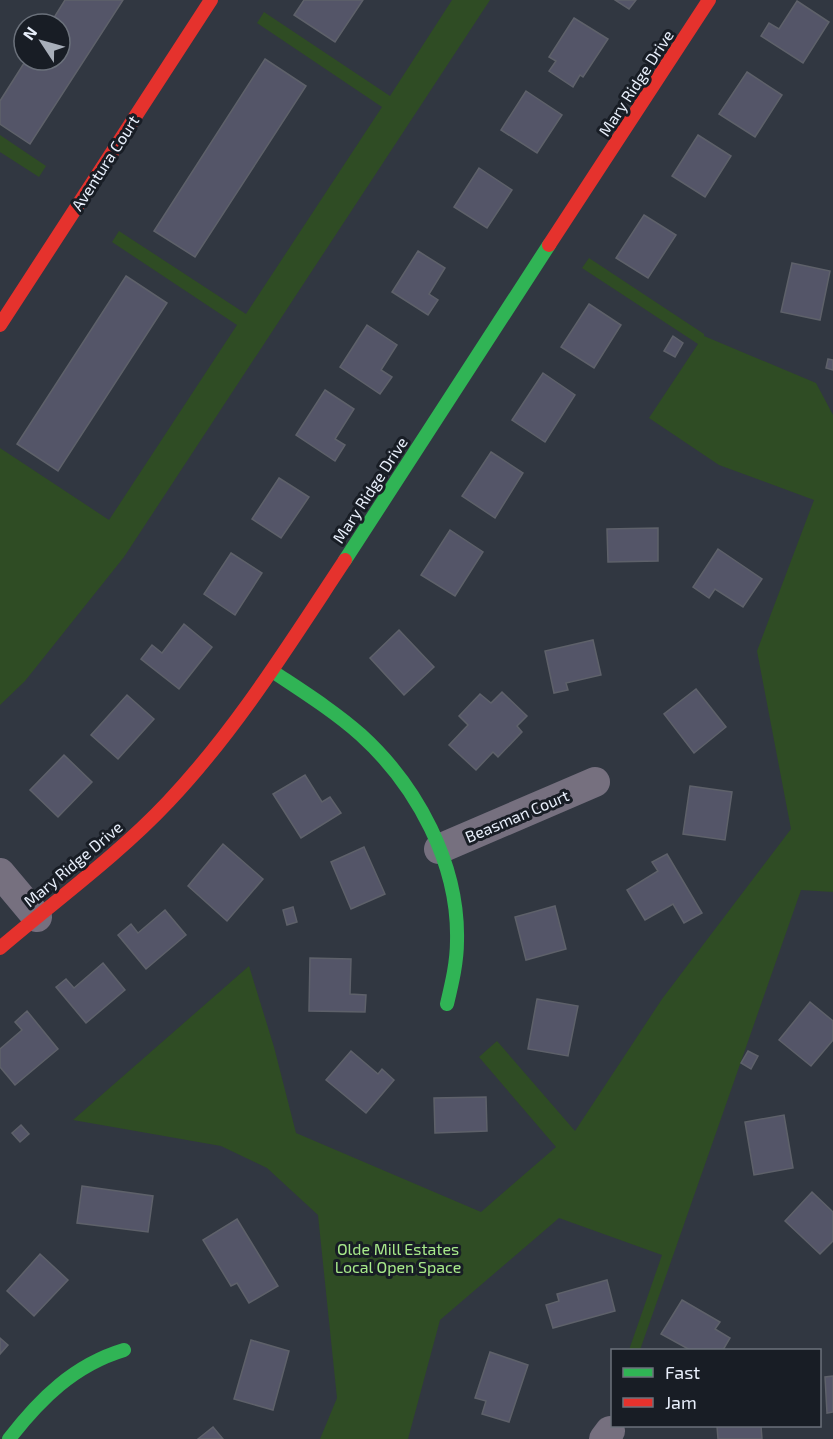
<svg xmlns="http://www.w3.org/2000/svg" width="833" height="1439" font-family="'Exo 2',sans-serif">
<rect width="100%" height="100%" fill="#313741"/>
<g fill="#2f4c24">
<polygon points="452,0 490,0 124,557 25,681 0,705 0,448 109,520 237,325 112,242 119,231 246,314 382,107 257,23 264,12 390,96"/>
<polygon points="0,135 46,166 39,177 0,152"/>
<polygon points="589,258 704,334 704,336 816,383 833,415 833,892 801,890 640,1350 629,1350 662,1255 559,1218 440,1320 408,1439 320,1439 337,1398 318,1215 267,1168 221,1146 73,1120 249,966 274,1047 296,1133 481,1212 556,1147 479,1057 497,1041 575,1131 662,999 791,829 757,651 814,500 719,465 649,418 698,344 582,268"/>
</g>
<g fill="#545568" stroke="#5e616a" stroke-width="1.5">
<polygon points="65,0 123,0 30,144 0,124 0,101 26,60 60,60 60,24 50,24"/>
<polygon points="304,0 363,0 335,42 294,15"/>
<polygon points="615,0 636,0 629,9"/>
<polygon points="797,1 829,22 803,63 761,36 769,23 779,29"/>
<polygon points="574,18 608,39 583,77 580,75 573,87 549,71 556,61 549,57"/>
<polygon points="265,59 306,86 195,257 154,231"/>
<polygon points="747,72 782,95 755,137 719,114"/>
<polygon points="526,91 562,115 537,153 501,130"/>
<polygon points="698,135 731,156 705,197 672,176"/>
<polygon points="479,168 512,190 487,228 454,207"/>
<polygon points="644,215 676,235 648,278 616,258"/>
<polygon points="418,251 445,268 429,294 438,300 428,315 392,292"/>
<polygon points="792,263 830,271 820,320 781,312"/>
<polygon points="126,276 167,303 58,471 17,444"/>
<polygon points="589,304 621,325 594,368 561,347"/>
<polygon points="367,325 397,345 381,370 392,377 380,394 340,367"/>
<polygon points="673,336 683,343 675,357 664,351"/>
<polygon points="828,359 833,360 833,370 826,368"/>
<polygon points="543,373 575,395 545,442 512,420"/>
<polygon points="325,390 354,409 335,439 345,445 335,461 296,435"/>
<polygon points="491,452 523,473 495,518 462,496"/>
<polygon points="279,478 309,497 281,538 252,519"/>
<polygon points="658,528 658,561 608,562 607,529"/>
<polygon points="450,530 483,552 455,596 421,575"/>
<polygon points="718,549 762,579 743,607 715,589 709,598 693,587"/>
<polygon points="231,553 262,573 235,615 204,594"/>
<polygon points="184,624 212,647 179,689 141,659 152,645 162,653"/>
<polygon points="399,630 434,667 404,695 370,658"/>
<polygon points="593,640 601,675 566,683 568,690 554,693 545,651"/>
<polygon points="696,689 726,727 694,753 664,714"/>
<polygon points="502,692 527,716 517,726 522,732 498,757 493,752 476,770 449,745 468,725 459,716 480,694 491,703"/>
<polygon points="127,695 154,719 118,759 91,735"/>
<polygon points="64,755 92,782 58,817 30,790"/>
<polygon points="305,775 322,802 330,797 341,813 301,838 273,794"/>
<polygon points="690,786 732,792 725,840 683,834"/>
<polygon points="223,844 263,879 227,921 188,886"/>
<polygon points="364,847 385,894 351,909 331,862"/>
<polygon points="667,854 702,913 684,923 673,904 645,920 627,890 658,871 652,862"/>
<polygon points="555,906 566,949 526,960 515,917"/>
<polygon points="293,907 297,922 287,925 283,910"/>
<polygon points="165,910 186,935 146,969 118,935 131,924 138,933"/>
<polygon points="310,958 351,959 350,994 366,995 365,1012 309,1011"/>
<polygon points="103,963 125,990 86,1023 56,987 66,979 74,988"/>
<polygon points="537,999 578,1006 568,1056 528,1049"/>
<polygon points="810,1002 833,1021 833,1040 811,1066 779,1040"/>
<polygon points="27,1011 58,1049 15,1085 0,1067 0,1049 22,1030 15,1022"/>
<polygon points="351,1051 378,1074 382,1069 394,1080 366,1113 326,1080"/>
<polygon points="748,1051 758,1056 751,1069 741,1063"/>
<polygon points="486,1097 487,1131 435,1133 434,1098"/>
<polygon points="784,1115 793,1168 754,1175 745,1122"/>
<polygon points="21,1125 29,1134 20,1142 12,1133"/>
<polygon points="82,1186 153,1196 148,1232 77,1223"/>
<polygon points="812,1192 833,1212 833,1241 820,1254 785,1221"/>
<polygon points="237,1219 278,1286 249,1303 237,1283 231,1286 203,1240"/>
<polygon points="40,1254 68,1280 34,1316 7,1291"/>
<polygon points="607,1280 615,1311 553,1328 546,1305 559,1301 557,1294"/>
<polygon points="682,1300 720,1322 715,1329 730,1338 723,1350 690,1350 661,1334"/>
<polygon points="0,1338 8,1345 0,1354"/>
<polygon points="251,1340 289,1351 273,1410 234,1399"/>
<polygon points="490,1352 528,1365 509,1422 482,1414 486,1401 475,1398"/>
<polygon points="833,1376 833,1412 827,1413 825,1377"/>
<polygon points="717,1426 761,1426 762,1439 718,1439"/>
<polygon points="213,1427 223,1439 198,1439"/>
</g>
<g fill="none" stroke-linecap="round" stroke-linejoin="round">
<g stroke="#76707f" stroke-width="30">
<polyline points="439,849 595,782"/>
<polyline points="0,873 37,917"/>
<polyline points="604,1439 610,1431"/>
</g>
<g stroke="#30b455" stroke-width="14">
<polyline points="345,560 549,245"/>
<path d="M272,671C302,691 334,711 361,735C417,786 459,864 457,941C457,962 452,983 447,1004"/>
<path d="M9,1439C40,1399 74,1365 124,1350"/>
</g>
<g stroke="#e5322d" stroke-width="14">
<polyline points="549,245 709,0"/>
<polyline points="0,325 211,0"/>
<path d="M0,948C56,900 117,856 168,802C237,729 290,643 345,560"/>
</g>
</g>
<g text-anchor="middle" stroke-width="6" stroke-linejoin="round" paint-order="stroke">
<g font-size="16" fill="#e8effb" stroke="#181d25">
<text transform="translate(636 83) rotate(-57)" y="6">Mary Ridge Drive</text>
<text transform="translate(105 163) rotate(-57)" y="6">Aventura Court</text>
<text transform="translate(370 490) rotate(-57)" y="6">Mary Ridge Drive</text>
<text transform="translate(517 816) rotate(-23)" y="6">Beasman Court</text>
<text transform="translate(73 864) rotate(-40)" y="6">Mary Ridge Drive</text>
</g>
<g font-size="16" fill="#a7e98a" stroke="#181d25">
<text x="398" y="1255">Olde Mill Estates<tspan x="398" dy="18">Local Open Space</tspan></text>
</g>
</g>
<rect x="611" y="1349" width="210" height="78" fill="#181d25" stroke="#6b717b" stroke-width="1.5"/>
<rect x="623" y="1368" width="30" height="9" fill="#30b455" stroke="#6b717b" stroke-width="1.5"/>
<text x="665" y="1379" font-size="18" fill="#e8effb">Fast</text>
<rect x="623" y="1398" width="30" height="9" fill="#e5322d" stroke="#6b717b" stroke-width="1.5"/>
<text x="665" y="1409" font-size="18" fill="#e8effb">Jam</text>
<g transform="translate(42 42) rotate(306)"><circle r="28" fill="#181d25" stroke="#6b717b" stroke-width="1.5"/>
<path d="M0-4.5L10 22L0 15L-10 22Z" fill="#a8afba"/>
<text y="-9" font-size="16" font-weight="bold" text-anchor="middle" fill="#e8effb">N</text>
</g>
</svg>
